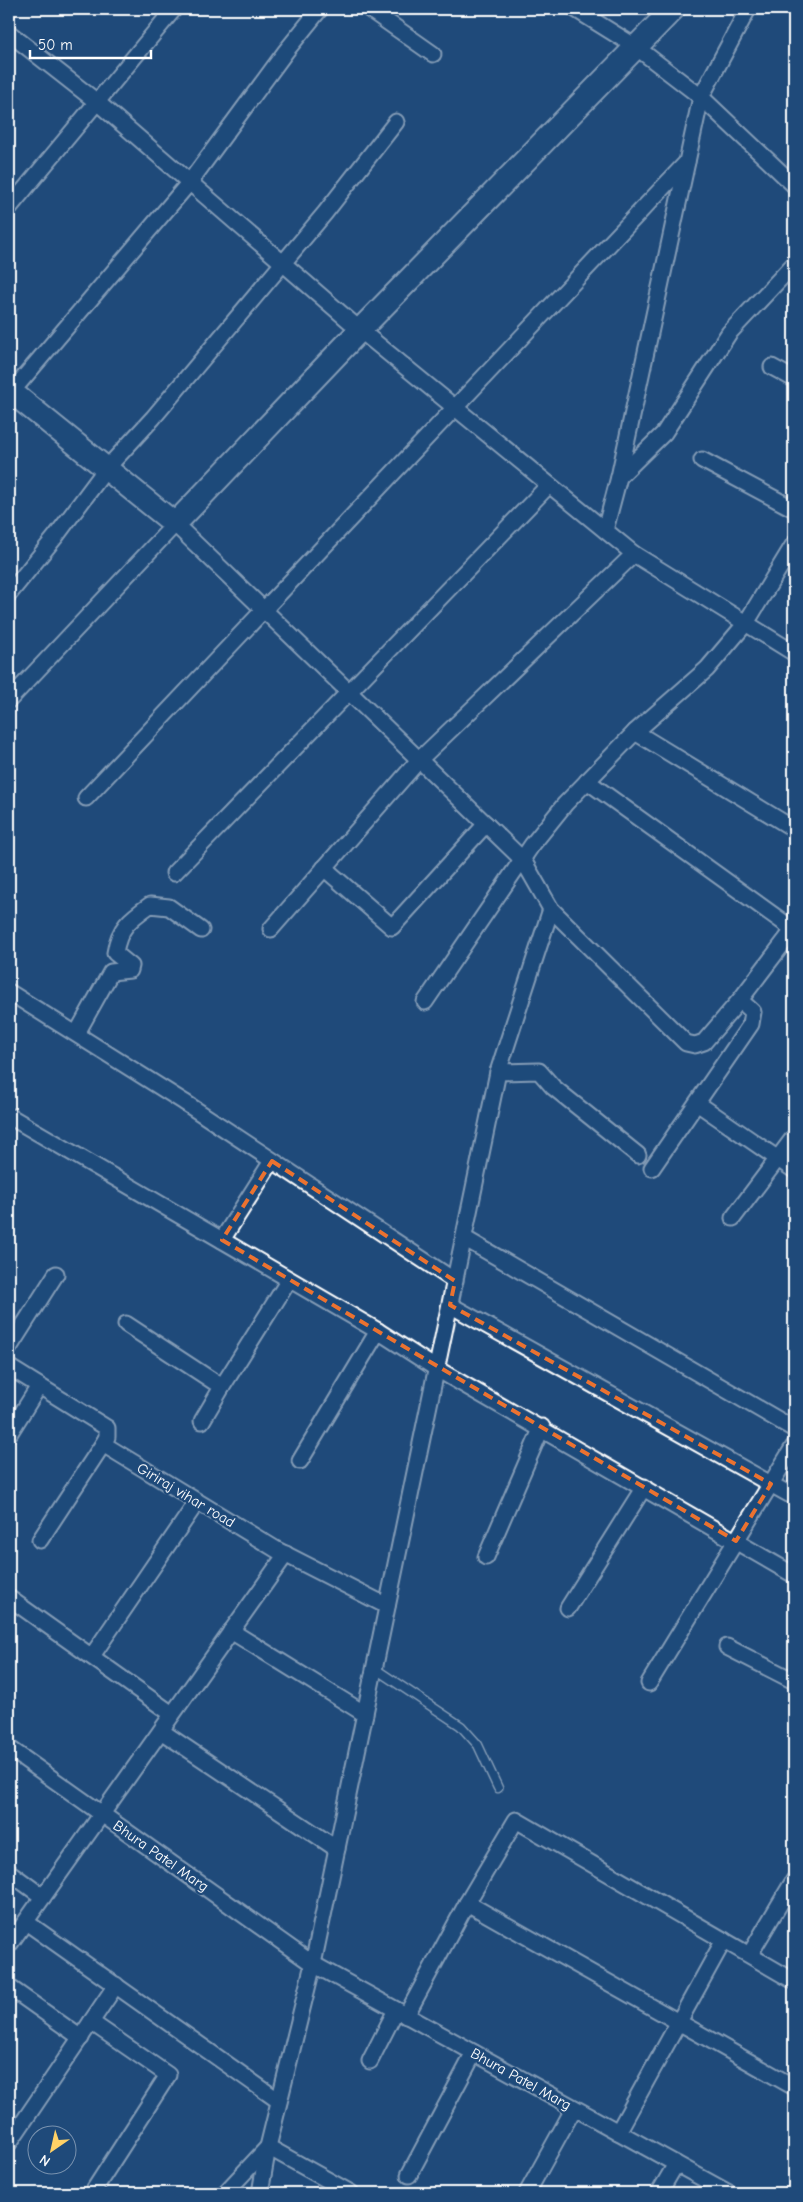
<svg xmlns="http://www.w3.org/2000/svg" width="803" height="2202" font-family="'Comic Neue',sans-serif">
<rect width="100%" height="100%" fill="#1f4a7a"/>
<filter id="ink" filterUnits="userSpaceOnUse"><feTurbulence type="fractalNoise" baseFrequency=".02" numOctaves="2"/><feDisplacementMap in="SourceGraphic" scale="10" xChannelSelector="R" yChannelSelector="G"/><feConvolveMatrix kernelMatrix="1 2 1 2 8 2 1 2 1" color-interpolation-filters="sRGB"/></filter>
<g filter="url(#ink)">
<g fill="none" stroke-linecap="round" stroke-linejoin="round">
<g stroke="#fff" stroke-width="11">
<polyline id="lane" points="374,1668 461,1726 478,1745 498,1788"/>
</g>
<g stroke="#fff" stroke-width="19">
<g id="street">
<polyline points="369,9 433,54"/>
<polyline points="575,9 636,47 701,97 794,185"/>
<polyline points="9,33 97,102 360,330 634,554 794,653"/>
<polyline points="9,208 174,9"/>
<polyline points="772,367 794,379"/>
<polyline points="9,395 189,183 286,51 320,9"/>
<polyline points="702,460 794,509"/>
<polyline points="619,477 664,433 729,333 794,264"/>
<polyline points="605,530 619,477 701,97 748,9"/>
<polyline points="9,594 56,536 106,469 153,418 325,213 396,122"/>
<polyline points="9,700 175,524 523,860 551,909 686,1043 695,1045 704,1042 740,1000 794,929"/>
<polyline points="635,732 794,829"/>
<polyline points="587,781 794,930"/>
<polyline points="86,798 687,162"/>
<polyline points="324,868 392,927 486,824"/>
<polyline points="174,873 549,485"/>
<polyline points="551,909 498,1072 539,1071 553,1087 638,1155"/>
<polyline points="271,929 419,760 634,554"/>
<polyline points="9,992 184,1102 455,1281"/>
<polyline points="425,1002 532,845 565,804 635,732 707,669 746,623 794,544"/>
<path d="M77,1033L111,972L130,970L131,966L115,953C119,927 130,919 150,905L169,907L201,930"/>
<polyline points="697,1103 794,1170"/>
<polyline points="9,1116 378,1331 437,1369 794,1575"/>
<polyline points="652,1168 751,1024 753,1012 740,1000"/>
<polyline points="733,1218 794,1137"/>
<polyline points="464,1238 794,1429"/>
<polyline points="222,1240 272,1161"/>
<polyline points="450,1305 794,1497"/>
<polyline points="126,1324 222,1387 289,1280"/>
<polyline points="9,1348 56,1274"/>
<polyline points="9,1367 107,1428 107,1437 103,1444 277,1550 387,1606"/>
<polyline points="202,1421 222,1387"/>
<polyline points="9,1434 39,1386"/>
<polyline points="300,1461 378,1331"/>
<polyline points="40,1540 103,1444"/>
<polyline points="486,1557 542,1427"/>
<polyline points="9,1598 172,1714"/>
<polyline points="568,1608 644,1487"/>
<polyline points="231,1631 365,1714"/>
<polyline points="727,1647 794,1681"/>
<polyline points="92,1656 197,1502"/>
<polyline points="649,1683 794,1446"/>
<polyline points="161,1731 337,1849"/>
<polyline points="9,1748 313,1964 729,2193"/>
<polyline points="9,1872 43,1897"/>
<polyline points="467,1903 794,2087"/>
<polyline points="26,1922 279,2101"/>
<polyline points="9,1945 286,1554"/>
<polyline points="750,1954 794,1880"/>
<polyline points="9,1987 81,2038"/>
<polyline points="406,2016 467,1903 516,1820 794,1981"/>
<polyline points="91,2022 168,2075 92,2193"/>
<polyline points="370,2061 396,2010"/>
<polyline points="618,2132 724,1940"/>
<polyline points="9,2143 116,1985"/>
<polyline points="409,2175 474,2053"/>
<polyline points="225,2193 268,2147 351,2193"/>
<polyline points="260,2193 268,2147 313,1964 498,1072"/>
<polyline points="527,2193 574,2108"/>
<polyline points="659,2193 676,2164"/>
</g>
</g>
<g stroke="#fff" stroke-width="26">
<polyline id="secondary" points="9,390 175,524 360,330 673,9"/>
</g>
<use href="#lane" stroke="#1f4a7a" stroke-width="8"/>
<use href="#street" stroke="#1f4a7a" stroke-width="15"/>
<use href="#secondary" stroke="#1f4a7a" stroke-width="22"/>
</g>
</g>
<path d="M0 0H803V2202H0ZM272,1161L455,1281L450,1305L771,1484L736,1541L222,1240Z" fill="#1f4a7a" fill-opacity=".55" fill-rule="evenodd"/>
<path fill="none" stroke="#eb7230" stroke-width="4" stroke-dasharray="10 6" stroke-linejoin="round" d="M272,1161L455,1281L450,1305L771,1484L736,1541L222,1240Z"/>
<g text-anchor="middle" stroke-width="4.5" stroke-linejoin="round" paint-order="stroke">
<g font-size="15" fill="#fff" stroke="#1f4a7a">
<text transform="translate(186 1495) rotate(31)" y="5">Giriraj vihar road</text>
<text transform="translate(161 1856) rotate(35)" y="5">Bhura Patel Marg</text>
<text transform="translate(521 2079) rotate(29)" y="5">Bhura Patel Marg</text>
</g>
</g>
<rect width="803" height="2202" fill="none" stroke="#1f4a7a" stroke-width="30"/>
<rect x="15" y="15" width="773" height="2172" fill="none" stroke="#fff" stroke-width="2" filter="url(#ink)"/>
<g transform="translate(52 2150) rotate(214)"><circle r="24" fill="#1f4a7a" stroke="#7992af"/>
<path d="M0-4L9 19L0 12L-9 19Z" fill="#ffd166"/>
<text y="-8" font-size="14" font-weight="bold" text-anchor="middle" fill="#ffffff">N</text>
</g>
<path d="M30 50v8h121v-8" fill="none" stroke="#ffffff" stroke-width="2.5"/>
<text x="38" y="50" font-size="15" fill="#ffffff" stroke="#1f4a7a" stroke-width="4" paint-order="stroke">50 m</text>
</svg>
